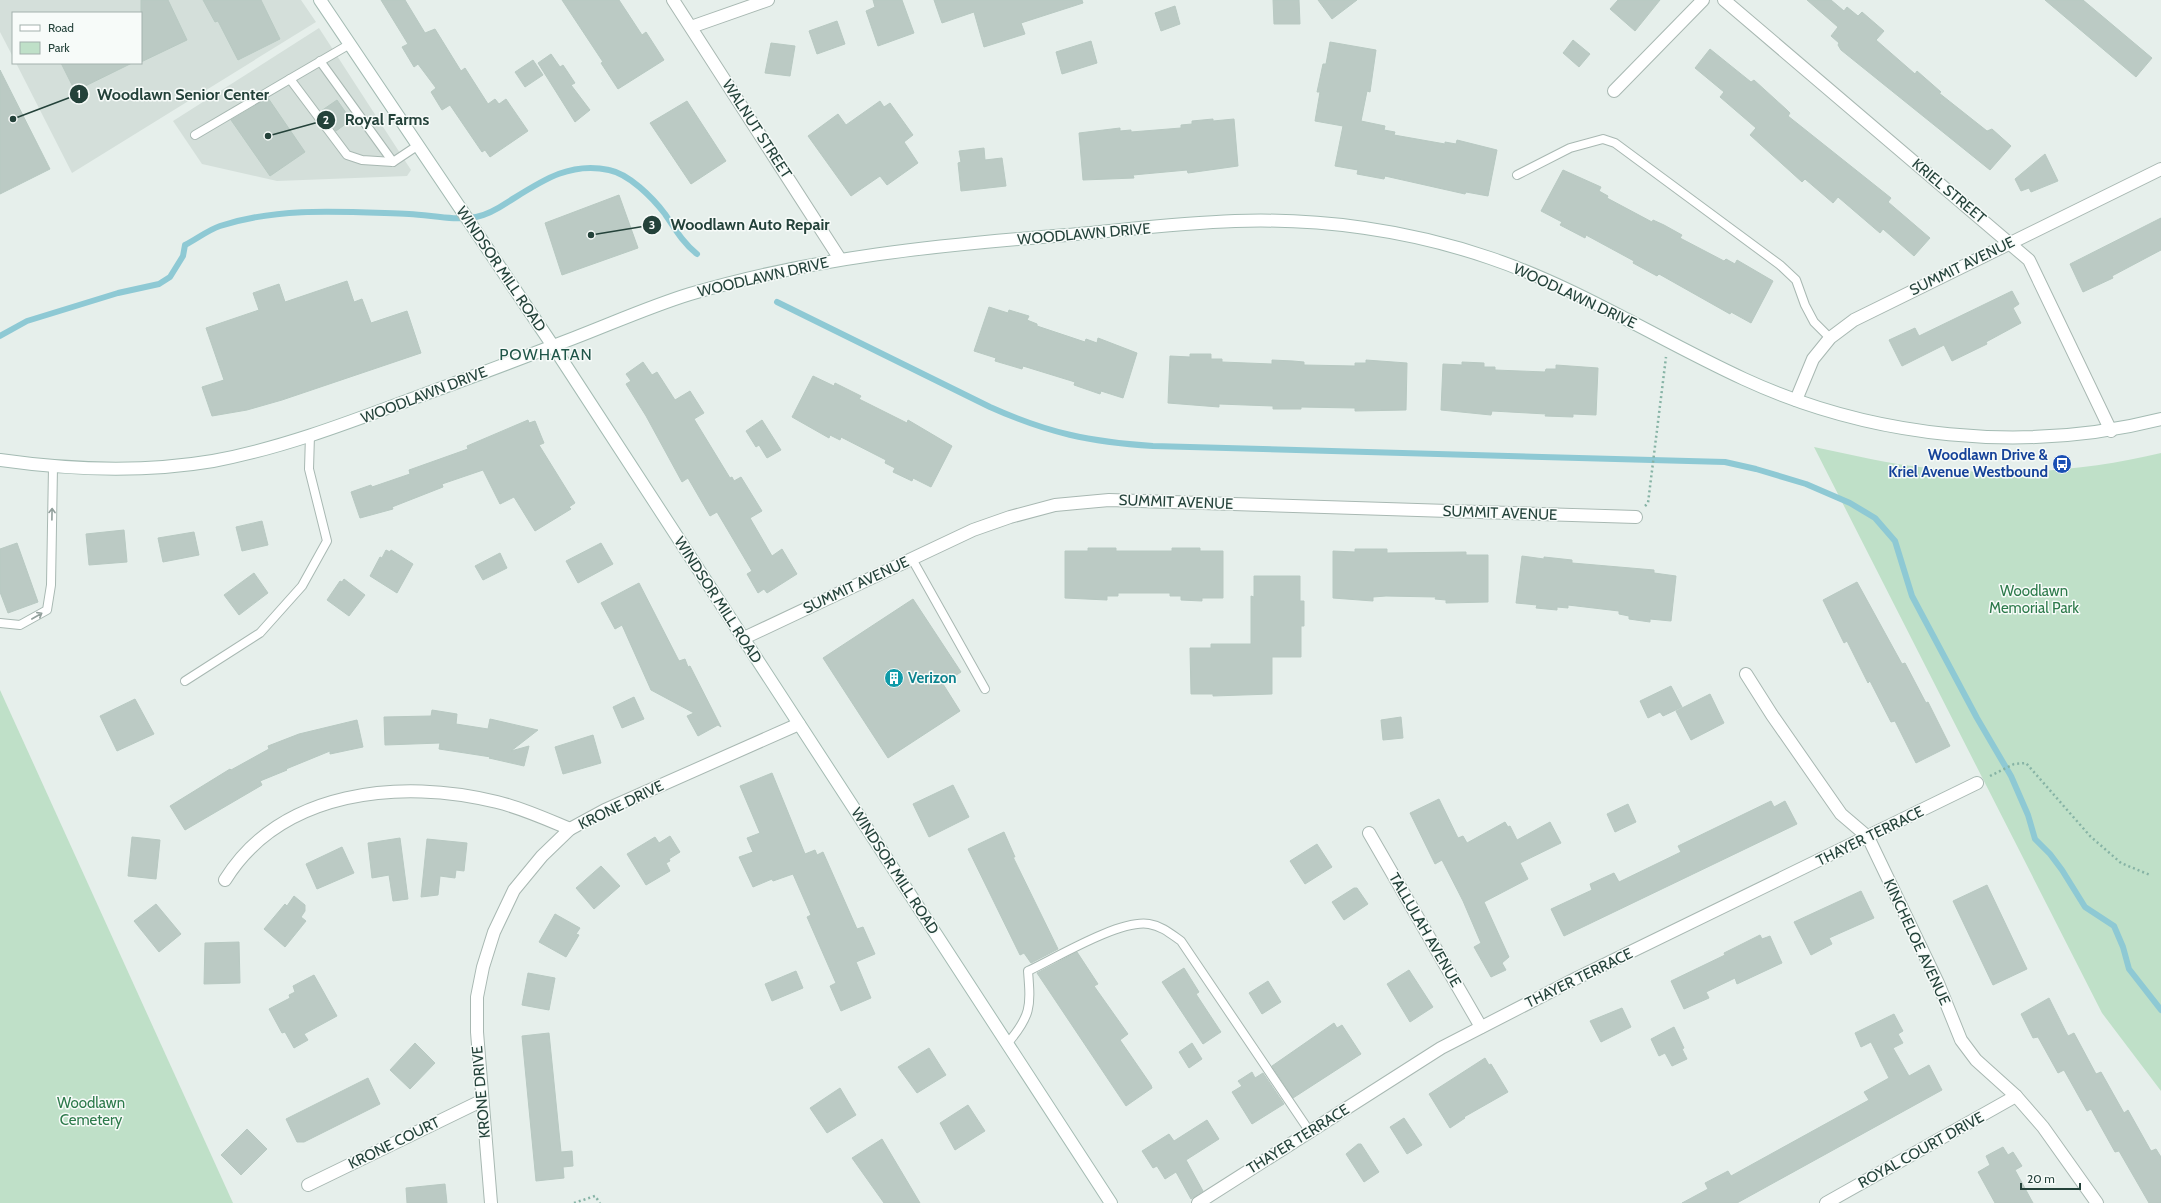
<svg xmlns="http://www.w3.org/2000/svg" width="2161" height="1203" font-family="Cabin,sans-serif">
<rect width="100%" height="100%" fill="#e6efeb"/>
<g fill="#d4dfda">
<polygon points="0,0 301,0 316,22 72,173 16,63 141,63 141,13 13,13 13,57 0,32"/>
<polygon points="319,28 411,170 407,176 277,181 202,164 173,121"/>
</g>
<g fill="#bfe0c8">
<path d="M1814,447C1852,455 1889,464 1928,468C2005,477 2086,471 2161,453V1091L2102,1013Z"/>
<polygon points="0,690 233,1203 0,1203"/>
</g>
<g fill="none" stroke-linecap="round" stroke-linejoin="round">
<g stroke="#8ec9d4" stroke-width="6">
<path d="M777,302L990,407C1048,433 1090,442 1153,446L1725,462L1756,469L1806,484L1850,503L1875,518L1895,541L1912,596L1977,718L2011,776L2028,815L2035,839L2050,854L2062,870L2085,907L2114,926L2123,947L2129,969L2161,1010"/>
<path d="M0,336L27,321L118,293L159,284L170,277L183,256L185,245C197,239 208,230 220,226C281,206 347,212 409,214C431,215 454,221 476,217C487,215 499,208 508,202C540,182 569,161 609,170C629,174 652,197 665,214C675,229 683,243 697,254"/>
</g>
</g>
<g fill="#bbcac4" stroke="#b8c9c2">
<polygon points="141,0 168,0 187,40 141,62"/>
<polygon points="203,0 261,0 280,39 238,60 218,21 215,22"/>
<polygon points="381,0 405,0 425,33 435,29 461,71 465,68 488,104 495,99 499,104 506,99 528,131 490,157 485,150 482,152 450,105 442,110 431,92 436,88 418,64 414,67 402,47 408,44"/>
<polygon points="562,0 619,0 642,35 646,32 664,60 618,89 601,63 603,62"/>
<polygon points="873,0 902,0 914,33 878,46 866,11 875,7"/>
<polygon points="934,0 1082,0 1083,3 1021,23 1025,34 984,47 974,12 942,23"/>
<polygon points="1273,0 1299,0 1300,24 1274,24"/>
<polygon points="1318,0 1357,0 1332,19"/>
<polygon points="1618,0 1660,0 1635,31 1610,9"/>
<polygon points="1807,0 1831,0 1844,11 1847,7 1858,16 1862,12 1884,31 1876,40 1915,74 1917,71 1941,92 1939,93 1987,131 1992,129 2011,146 1990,170 1841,50 1838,45 1839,43 1831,36 1838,27"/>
<polygon points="2045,0 2083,0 2152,58 2136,77"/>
<polygon points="1175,6 1180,24 1161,31 1155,13"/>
<polygon points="837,21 845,44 817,54 809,31"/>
<polygon points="1573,40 1590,54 1579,67 1563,53"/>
<polygon points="1091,41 1097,63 1062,74 1056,52"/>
<polygon points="1330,42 1376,50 1370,92 1367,91 1361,121 1385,126 1384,130 1395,132 1394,135 1445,144 1445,142 1456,144 1457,140 1497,150 1488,196 1466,192 1465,194 1385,176 1384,179 1357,174 1358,170 1335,166 1343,126 1315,121 1320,92 1317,92 1323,64 1326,64"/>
<polygon points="771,43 795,46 790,76 765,73"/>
<polygon points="1710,49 1751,82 1754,80 1787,110 1790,113 1788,116 1891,198 1888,202 1930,238 1914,256 1883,229 1880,233 1838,197 1833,203 1805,179 1802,182 1750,135 1756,128 1720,97 1724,92 1695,68"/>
<polygon points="551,54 560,67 563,65 575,83 571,85 590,110 575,122 538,63"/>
<polygon points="533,60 543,75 525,87 515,72"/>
<polygon points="61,63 132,63 75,91"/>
<polygon points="0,70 50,169 0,194"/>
<polygon points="268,98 305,152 270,176 231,120"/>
<polygon points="337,100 351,120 336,131 321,111"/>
<polygon points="687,101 726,161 691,184 650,123"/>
<polygon points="880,101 884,107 890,103 913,135 904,142 918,163 887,185 880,176 851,196 808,136 838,114 846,125"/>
<polygon points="1213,119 1213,121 1234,119 1238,166 1188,173 1187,170 1133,175 1134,178 1083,180 1079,133 1120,128 1120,131 1131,130 1131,132 1181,128 1181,125 1192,124 1192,121"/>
<polygon points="984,148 985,160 1002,158 1006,186 961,191 958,163 961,162 959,151"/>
<polygon points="2045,154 2058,181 2031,192 2029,188 2021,191 2015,179"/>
<polygon points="1563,170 1601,187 1599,191 1608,196 1607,198 1652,222 1653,220 1664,225 1682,235 1680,238 1724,261 1726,259 1735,264 1737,260 1773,281 1751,323 1731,312 1730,314 1659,274 1657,276 1633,263 1634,261 1586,235 1585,238 1560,225 1562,222 1541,211"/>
<polygon points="619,195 638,248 562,275 545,223"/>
<polygon points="2161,218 2161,250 2112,276 2113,278 2083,292 2070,264"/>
<polygon points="347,281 354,302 362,299 371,323 407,311 421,353 282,400 247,410 212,416 202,387 224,380 206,328 259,310 253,293 279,284 285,302"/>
<polygon points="2012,291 2019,304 2013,308 2021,323 1986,342 1987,344 1952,361 1944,345 1902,366 1889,340 1915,328 1919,336"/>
<polygon points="989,307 1008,313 1009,310 1029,316 1027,320 1037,324 1037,326 1085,342 1086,339 1097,343 1098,338 1137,353 1123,398 1101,391 1100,394 1074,385 1075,382 1023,366 1022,369 995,361 996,358 974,351"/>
<polygon points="1190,354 1211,354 1211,359 1222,359 1222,362 1272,364 1272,360 1293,361 1304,362 1304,365 1355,366 1355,363 1366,363 1366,360 1407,363 1406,410 1355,411 1355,408 1301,407 1301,409 1273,409 1273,406 1219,404 1219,407 1168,403 1170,356 1190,357"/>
<polygon points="643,362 652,375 657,372 675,400 690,391 704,413 694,419 730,478 732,477 734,481 741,477 762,511 750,518 772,556 782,549 797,574 767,593 764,589 758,593 747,574 752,571 717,512 710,516 688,478 682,482 646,416 626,384 631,381 626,374"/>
<polygon points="1462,362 1484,363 1484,367 1495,367 1495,370 1545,372 1546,369 1556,369 1556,365 1598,368 1596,415 1573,414 1573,417 1545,416 1546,414 1492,411 1491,415 1441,410 1443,364 1462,365"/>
<polygon points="813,376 834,386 835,383 861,396 859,399 907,423 908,420 952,446 931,487 913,478 912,481 893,472 895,468 885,463 886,460 841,437 840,440 830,435 829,438 792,417"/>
<polygon points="528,420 529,423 535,421 544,443 539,445 575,503 569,507 571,509 535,531 514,497 500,504 483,470 442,484 443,487 392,507 393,509 360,518 351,492 371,485 372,487 410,474 409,470 468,449 467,446"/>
<polygon points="762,420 781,450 767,458 759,445 756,447 746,431"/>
<polygon points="262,521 268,545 242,551 236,527"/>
<polygon points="124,530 127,562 89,565 86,534"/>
<polygon points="194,532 199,555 163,562 158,538"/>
<polygon points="17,543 38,602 8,613 0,592 0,549"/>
<polygon points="601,543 613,564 578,583 566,561"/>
<polygon points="1088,548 1116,548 1116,551 1172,551 1172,548 1200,548 1200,551 1223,551 1223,598 1202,598 1202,601 1181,600 1181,596 1170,596 1170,593 1118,593 1118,596 1107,596 1107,600 1065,598 1065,551 1088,551"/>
<polygon points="1355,549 1387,549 1387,553 1466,552 1466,555 1488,555 1488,602 1446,603 1446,600 1435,599 1436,597 1386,596 1373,597 1373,601 1333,598 1333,551 1355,552"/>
<polygon points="386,550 390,552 391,550 413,564 397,593 370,576 380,557 382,558"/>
<polygon points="500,553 507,568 483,580 475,566"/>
<polygon points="1522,556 1544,559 1544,557 1572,560 1572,563 1654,570 1654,573 1676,576 1671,621 1650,619 1650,622 1629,619 1629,616 1619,614 1619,611 1568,605 1568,608 1557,607 1557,610 1536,608 1537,605 1516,603"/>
<polygon points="254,573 268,593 239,615 224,595"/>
<polygon points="1254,576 1300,576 1300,601 1304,601 1304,626 1301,626 1301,657 1272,657 1272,694 1213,696 1213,694 1191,694 1190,648 1211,648 1211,644 1251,644 1251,596 1254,597"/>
<polygon points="344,579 365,595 349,616 327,600 340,581 342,582"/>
<polygon points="1857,582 1902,664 1905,663 1926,703 1928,702 1950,746 1916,763 1895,721 1891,722 1870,681 1868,683 1847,641 1844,643 1823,600"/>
<polygon points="639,583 679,661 685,659 688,667 690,666 721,727 718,725 698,736 687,716 694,713 651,690 622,625 615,629 601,603"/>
<polygon points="913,599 961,672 943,684 960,711 888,758 823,658"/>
<polygon points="1671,686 1682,707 1663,716 1660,712 1648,718 1640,701"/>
<polygon points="1710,694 1724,723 1691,740 1676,711"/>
<polygon points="634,697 644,719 622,728 613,707"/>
<polygon points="135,699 154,734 117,751 100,716"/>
<polygon points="432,710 457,714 456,724 488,729 490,719 538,730 511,751 529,746 524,766 489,758 491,757 439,749 440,743 385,745 384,717 431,716"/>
<polygon points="1401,717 1403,738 1383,740 1381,720"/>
<polygon points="357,720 363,747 330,754 330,751 286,769 287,770 260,781 262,785 185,830 170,806 230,769 231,770 269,749 268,746 299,734"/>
<polygon points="593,735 601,763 563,774 555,747"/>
<polygon points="772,773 805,854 815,850 817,855 823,852 857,929 863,927 875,954 856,962 871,998 841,1011 830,986 836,983 807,917 811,915 793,874 773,881 772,879 753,887 739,857 753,852 747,838 760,833 740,786"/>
<polygon points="953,785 969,817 929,837 913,804"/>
<polygon points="1439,799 1458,838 1463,836 1467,843 1505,822 1508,827 1510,826 1517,840 1550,822 1561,843 1520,863 1528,879 1484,902 1509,957 1502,963 1506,970 1491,977 1474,947 1481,943 1463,901 1442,860 1435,864 1410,813"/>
<polygon points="1771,801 1774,807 1785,801 1797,824 1564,936 1551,909 1592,890 1590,884 1614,873 1619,882 1681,852 1678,846"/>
<polygon points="1628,804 1636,822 1615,832 1607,814"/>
<polygon points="1004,832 1015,857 1013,857 1058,949 1031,963 1024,953 1020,955 968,849"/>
<polygon points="670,836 680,852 669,859 670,861 666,863 670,871 646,885 627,854 655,837 659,843"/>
<polygon points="132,837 160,840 156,879 128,876"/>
<polygon points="400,838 408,899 393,901 389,875 372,878 368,843"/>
<polygon points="427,839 467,843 464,871 456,870 455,878 440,876 438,895 421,897"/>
<polygon points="1317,844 1332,867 1305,884 1290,861"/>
<polygon points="342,847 354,873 317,889 306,864"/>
<polygon points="601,866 620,886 594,909 576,888"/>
<polygon points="1987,885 2027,969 1993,985 1953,901"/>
<polygon points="1354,888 1357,888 1368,904 1344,920 1332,902"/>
<polygon points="1861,891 1874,918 1829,938 1832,944 1811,955 1794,922"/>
<polygon points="294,896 305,905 305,911 301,917 306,921 285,947 264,929 285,904 287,906"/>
<polygon points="156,904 181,934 159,952 134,921"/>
<polygon points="555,914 580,928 576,934 579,935 566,957 539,942"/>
<polygon points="1760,935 1762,939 1770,936 1782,963 1737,984 1735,978 1706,992 1709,998 1684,1009 1671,981 1725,955 1724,953"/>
<polygon points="239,942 240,983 204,984 205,943"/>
<polygon points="1077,952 1098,984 1094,986 1128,1034 1120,1040 1151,1085 1152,1088 1126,1106 1037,973"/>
<polygon points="1184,968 1199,992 1196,994 1221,1032 1203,1044 1162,982"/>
<polygon points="1409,970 1433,1007 1410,1022 1387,984"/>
<polygon points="796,971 803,988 772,1001 765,984"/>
<polygon points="528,973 555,978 549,1010 522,1005"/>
<polygon points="314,975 337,1016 304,1034 308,1040 294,1048 285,1032 282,1033 269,1009 290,998 289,995 295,992 293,986"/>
<polygon points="1268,981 1281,1002 1262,1014 1249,993"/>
<polygon points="2049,998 2068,1036 2074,1033 2096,1074 2101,1072 2124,1113 2128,1110 2151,1151 2156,1149 2161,1157 2161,1203 2149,1203 2119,1151 2115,1152 2091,1109 2087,1111 2064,1070 2058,1073 2038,1037 2033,1038 2021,1014"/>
<polygon points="1622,1008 1631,1027 1601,1042 1590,1021"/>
<polygon points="1894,1014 1903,1031 1898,1034 1903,1043 1893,1048 1909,1076 1929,1065 1942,1090 1737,1203 1682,1203 1708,1189 1705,1183 1728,1171 1731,1176 1869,1100 1864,1092 1889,1078 1871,1042 1861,1047 1855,1033"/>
<polygon points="1334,1023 1337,1028 1342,1025 1361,1054 1293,1098 1272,1066"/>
<polygon points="1674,1027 1684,1048 1682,1049 1687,1059 1672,1066 1665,1053 1659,1056 1651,1039"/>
<polygon points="549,1033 561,1152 572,1151 573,1166 563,1167 564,1178 536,1181 522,1036"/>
<polygon points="415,1043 435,1063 410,1089 390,1070"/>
<polygon points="1192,1043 1202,1059 1189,1068 1179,1052"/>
<polygon points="929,1048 946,1075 917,1093 898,1067"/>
<polygon points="1485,1058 1489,1065 1491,1064 1508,1092 1464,1117 1465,1118 1450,1128 1429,1094"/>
<polygon points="1252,1072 1255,1078 1263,1073 1284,1104 1252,1124 1232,1092 1242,1086 1238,1081"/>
<polygon points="368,1078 380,1104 304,1142 297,1142 286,1119"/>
<polygon points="840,1088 856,1115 827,1133 810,1108"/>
<polygon points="968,1105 985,1131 955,1150 940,1123"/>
<polygon points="1404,1118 1422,1145 1407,1154 1390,1127"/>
<polygon points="1207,1120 1219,1139 1186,1160 1203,1191 1191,1199 1176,1172 1165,1179 1157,1166 1153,1168 1142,1151 1169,1134 1174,1141"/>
<polygon points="247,1129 267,1149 241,1175 221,1155"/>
<polygon points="882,1139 920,1203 884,1203 852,1158"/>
<polygon points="1358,1144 1361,1144 1379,1172 1364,1182 1346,1154"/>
<polygon points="2003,1147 2008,1155 2013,1152 2022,1166 2015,1170 2033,1203 1995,1203 1978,1172 1990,1165 1986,1156"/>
<polygon points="445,1184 447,1203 407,1203 406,1188"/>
</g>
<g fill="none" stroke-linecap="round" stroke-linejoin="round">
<g stroke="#a8b8b2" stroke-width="10">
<g id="lane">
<polyline points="350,44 290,79 347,155 362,160 393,162 417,146"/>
<polyline points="320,61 393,162"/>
<polyline points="195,135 290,79"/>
<polyline points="1517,175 1570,148 1603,139 1615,143 1780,265 1796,280 1805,305 1814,322 1830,338"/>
<polyline points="912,559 985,689"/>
<polyline points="0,623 20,625 47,610 51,585 53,467"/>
<polyline points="185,681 260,633 302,586 327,541 309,469 310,435"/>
<path d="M1007,1044C1031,1016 1031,1007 1028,971C1056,958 1120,919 1149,924C1162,926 1171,934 1181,941L1310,1132"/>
</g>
</g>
<g stroke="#a8b8b2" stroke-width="14">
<g id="street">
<polyline points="673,0 840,259"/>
<polyline points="1724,0 2029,260 2111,431"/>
<polyline points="691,27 768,0"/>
<polyline points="1614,91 1703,0"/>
<polyline points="1796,400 1813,359 1830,338 1854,320 2161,169"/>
<polyline points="744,638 973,530 1010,517 1055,505 1109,500 1636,517"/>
<polyline points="1746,674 1772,715 1841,814 1868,837 1938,983 1961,1040 1976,1060 2016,1096 2043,1127 2097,1203"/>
<polyline points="1369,833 1481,1027"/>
<path d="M225,880C281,790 401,778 497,802C522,808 546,819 570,829"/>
<polyline points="308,1185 481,1101"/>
<polyline points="491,1203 477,1032 477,997 483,967 494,932 514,890 542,856 570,829 605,810 799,724"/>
<polyline points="1198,1203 1441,1048 1575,979 1977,783"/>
<polyline points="1826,1203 2016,1096"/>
</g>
</g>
<g stroke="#a4bbb3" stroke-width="14">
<g id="secondary">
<polyline points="320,0 553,346 1111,1203"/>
<path d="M0,460C70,470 142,473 213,461C283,448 350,422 417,397C469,378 522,358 574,338C613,323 651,306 690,294C815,257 938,245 1067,235C1123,230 1179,223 1235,221C1320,218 1409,230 1490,258C1579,288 1659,340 1744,379C1872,438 2024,454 2161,419"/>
</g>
</g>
<g stroke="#86b3a5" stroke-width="2.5" stroke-dasharray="2 3" stroke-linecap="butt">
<polyline points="1645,506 1648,503 1666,357"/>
<polyline points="1990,776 2014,764 2026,763 2090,836 2121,863 2150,875"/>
<polyline points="574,1203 595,1196 600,1203"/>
</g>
<use href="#lane" stroke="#fff" stroke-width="8"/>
<use href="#street" stroke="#fff" stroke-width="12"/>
<use href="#secondary" stroke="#fff" stroke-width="12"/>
</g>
<defs><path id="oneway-shaft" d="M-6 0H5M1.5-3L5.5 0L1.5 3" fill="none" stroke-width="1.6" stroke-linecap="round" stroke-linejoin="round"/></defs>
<g stroke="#92a09c">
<use href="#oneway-shaft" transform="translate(52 514) rotate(-89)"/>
<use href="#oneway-shaft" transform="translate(37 616) rotate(-30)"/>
</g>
<defs>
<g id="bus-disc" transform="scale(1)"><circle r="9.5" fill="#1a4fb4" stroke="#f7fbf9"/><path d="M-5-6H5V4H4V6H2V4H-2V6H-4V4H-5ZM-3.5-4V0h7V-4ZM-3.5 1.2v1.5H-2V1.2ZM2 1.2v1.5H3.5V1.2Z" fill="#fff"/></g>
<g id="building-disc" transform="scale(1)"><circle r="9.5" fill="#0f9aa8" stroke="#f7fbf9"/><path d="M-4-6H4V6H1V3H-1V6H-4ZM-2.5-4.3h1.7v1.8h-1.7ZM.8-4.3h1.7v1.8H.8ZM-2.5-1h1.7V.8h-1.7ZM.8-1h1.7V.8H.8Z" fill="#fff"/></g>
</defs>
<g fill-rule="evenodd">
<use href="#bus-disc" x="2062" y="464"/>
<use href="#building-disc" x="894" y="678"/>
</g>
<g text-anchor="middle" stroke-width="3" stroke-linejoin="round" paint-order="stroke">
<g font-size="15" fill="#24423a" stroke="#f7fbf9">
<text transform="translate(757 129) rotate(57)" y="5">WALNUT STREET</text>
<text transform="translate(1949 191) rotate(40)" y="5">KRIEL STREET</text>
<text transform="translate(1084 234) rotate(-5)" y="5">WOODLAWN DRIVE</text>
<text transform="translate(1962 266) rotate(-26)" y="5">SUMMIT AVENUE</text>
<text transform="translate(501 269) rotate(56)" y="5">WINDSOR MILL ROAD</text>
<text transform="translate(763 277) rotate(-13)" y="5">WOODLAWN DRIVE</text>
<text transform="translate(1575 296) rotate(25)" y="5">WOODLAWN DRIVE</text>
<text transform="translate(424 395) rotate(-21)" y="5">WOODLAWN DRIVE</text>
<text transform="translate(1176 502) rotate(2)" y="5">SUMMIT AVENUE</text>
<text transform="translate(1500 513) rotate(2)" y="5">SUMMIT AVENUE</text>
<text transform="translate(856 585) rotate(-25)" y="5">SUMMIT AVENUE</text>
<text transform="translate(718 600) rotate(57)" y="5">WINDSOR MILL ROAD</text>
<text transform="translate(621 805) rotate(-26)" y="5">KRONE DRIVE</text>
<text transform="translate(1870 836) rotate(-26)" y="5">THAYER TERRACE</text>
<text transform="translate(895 871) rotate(57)" y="5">WINDSOR MILL ROAD</text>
<text transform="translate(1425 930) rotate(60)" y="5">TALLULAH AVENUE</text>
<text transform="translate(1917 942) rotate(65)" y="5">KINCHELOE AVENUE</text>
<text transform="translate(1579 978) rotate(-26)" y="5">THAYER TERRACE</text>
<text transform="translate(481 1092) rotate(-95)" y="5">KRONE DRIVE</text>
<text transform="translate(1298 1139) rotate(-32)" y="5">THAYER TERRACE</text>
<text transform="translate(394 1143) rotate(-26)" y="5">KRONE COURT</text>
<text transform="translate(1921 1150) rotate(-29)" y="5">ROYAL COURT DRIVE</text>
</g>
<g font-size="15" font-weight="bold" fill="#164399" stroke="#f7fbf9" text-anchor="end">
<text x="2048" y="460">Woodlawn Drive &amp;<tspan x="2048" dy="17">Kriel Avenue Westbound</tspan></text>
</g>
<g font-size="15" fill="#2d7a4b" stroke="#f7fbf9">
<text x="2034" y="596">Woodlawn<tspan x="2034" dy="17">Memorial Park</tspan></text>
<text x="91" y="1108">Woodlawn<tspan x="91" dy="17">Cemetery</tspan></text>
</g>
<g font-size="15" font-weight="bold" fill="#0d838f" stroke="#f7fbf9" text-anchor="start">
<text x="908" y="683">Verizon</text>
</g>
<g font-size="16" letter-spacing="1" fill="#1f5548" stroke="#f7fbf9">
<text x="546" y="360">POWHATAN</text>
</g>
</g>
<path fill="none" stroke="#24423a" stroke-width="1.5" d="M13 119L79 94M268 136L326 120M591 235L652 225"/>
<g fill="#24423a" stroke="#f7fbf9" stroke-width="1.5">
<circle cx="13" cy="119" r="4"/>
<circle cx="268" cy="136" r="4"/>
<circle cx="591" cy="235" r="4"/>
<circle cx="79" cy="94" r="10"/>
<circle cx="326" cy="120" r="10"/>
<circle cx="652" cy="225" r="10"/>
</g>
<g font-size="12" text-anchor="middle" font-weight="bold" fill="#fff">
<text x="79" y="98">1</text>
<text x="326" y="124">2</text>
<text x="652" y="229">3</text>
</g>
<g font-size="16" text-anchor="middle" font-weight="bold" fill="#24423a" stroke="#f7fbf9" stroke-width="3" stroke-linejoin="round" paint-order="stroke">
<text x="183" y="100">Woodlawn Senior Center</text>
<text x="387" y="125">Royal Farms</text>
<text x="750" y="230">Woodlawn Auto Repair</text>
</g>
<rect x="12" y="12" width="130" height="52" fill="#f7fbf9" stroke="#a3b1ad"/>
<rect x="20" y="25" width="20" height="6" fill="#ffffff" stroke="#a3b1ad"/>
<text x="48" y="32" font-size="12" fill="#24423a">Road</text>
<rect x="20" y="42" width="20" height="12" fill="#bfe0c8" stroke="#a3b1ad"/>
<text x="48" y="52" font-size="12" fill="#24423a">Park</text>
<path d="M2021 1183v6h59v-6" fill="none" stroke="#24423a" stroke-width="2"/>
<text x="2027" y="1183" font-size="12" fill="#24423a" stroke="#f7fbf9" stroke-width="3" paint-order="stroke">20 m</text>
</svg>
